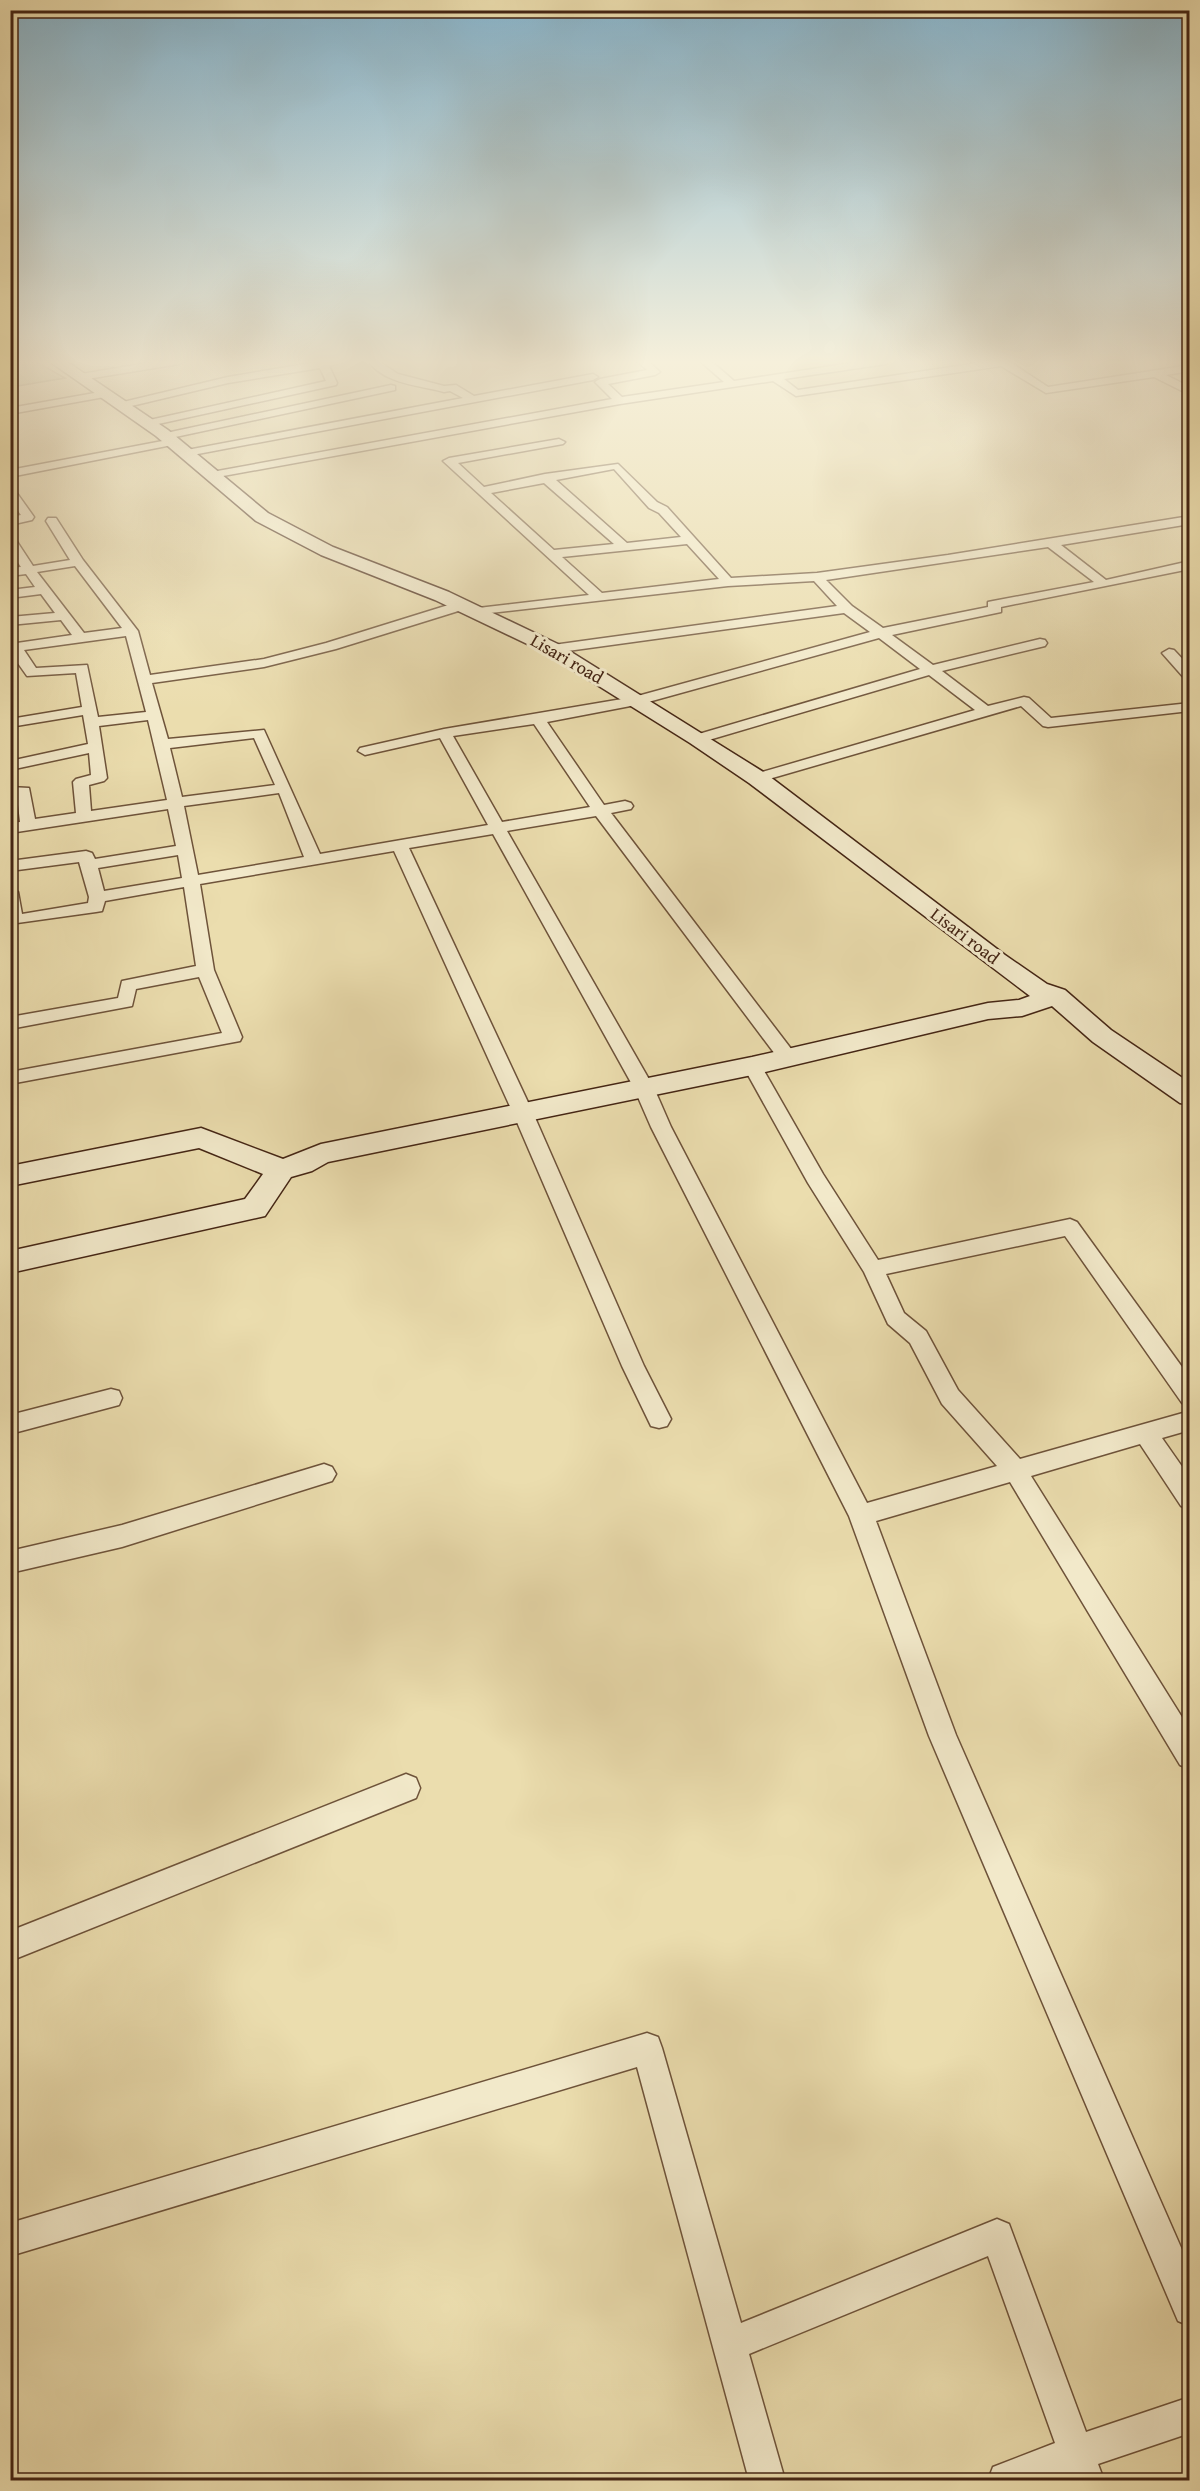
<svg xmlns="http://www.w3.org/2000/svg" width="1200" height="2491" font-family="'Gentium Book Plus',serif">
<rect width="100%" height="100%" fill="#ebddae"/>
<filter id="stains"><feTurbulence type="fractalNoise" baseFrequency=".00333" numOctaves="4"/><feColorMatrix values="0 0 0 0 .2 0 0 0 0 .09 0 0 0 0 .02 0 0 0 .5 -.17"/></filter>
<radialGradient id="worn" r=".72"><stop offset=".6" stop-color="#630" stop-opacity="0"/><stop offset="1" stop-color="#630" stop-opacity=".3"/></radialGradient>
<polygon fill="#b8c089" stroke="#7e724e" stroke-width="1.5" points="11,361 35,361 65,378 11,387"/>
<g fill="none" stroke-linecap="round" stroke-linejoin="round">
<g stroke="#6e533a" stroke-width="3">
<g id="street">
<polygon points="159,361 184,361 179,364 81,380 76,377 81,374"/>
<polygon points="323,361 347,361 329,366 337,383 336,385 149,426 145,425 145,421 326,381 320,368 228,383 123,408 118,405 119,403 228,377"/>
<path d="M368,361H378L398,374L444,386L456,385L474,396L593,374L598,377L593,380L187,456L181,453L187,450L463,398L450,391L444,392C418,385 385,384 368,361Z"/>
<polygon points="637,361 648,361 660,372 655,375 608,384 622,397 724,382 700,361 711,361 734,381 864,361 891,361 886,364 784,379 798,390 991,361 1018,361 1013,364 1048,387 1190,365 1190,371 1166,375 1190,387 1190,395 1154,377 1046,393 1001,366 796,396 773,381 620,404 212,478 206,475 212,472 612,399 595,382 600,379 647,370"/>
<polygon points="391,385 395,386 395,390 166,439 160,436 166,433"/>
<polygon points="106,391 111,394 110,396 10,414 10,408"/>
<polygon points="173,439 177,440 177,444 10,477 10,470"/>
<path d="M559,439L565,442L563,444L458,463L484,487L545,474L618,464L657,502L667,507L731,578L817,573L948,555L1190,516V524L1061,545L1106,580L1190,561V569L1001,607V612L892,635L933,665L1040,639L1045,640L1047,643L1045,646L942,671L988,706L1024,697L1029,698L1051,718L1190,703V711L1048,727L1043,726L1021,706L762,781L757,783L749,778L752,775L975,710L929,675L702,742L697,743L690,739L692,736L920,669L879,638L641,704L547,722L604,805L625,801L631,803L633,806L631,809L611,813L795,1054L797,1058L795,1062L788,1064L781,1062L596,816L507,831L654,1088L671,1127L867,1503L997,1466L942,1404L910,1343L888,1324L864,1272L808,1183L743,1066L745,1062L752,1060L759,1062L823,1174L878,1260L1070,1219L1077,1222L1190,1378V1405L1182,1403L1065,1236L886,1274L904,1313L926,1331L958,1390L1020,1459L1190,1411V1430L1162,1438L1190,1478V1509L1181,1506L1140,1444L1031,1476L1190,1730V1769L1180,1765L1010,1482L876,1521L956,1735L1190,2268V2326L1178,2321L929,1736L849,1516L651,1127L634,1088L493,834L409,848L533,1113L644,1366L671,1419L667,1426L659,1428L651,1426L622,1366L513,1113L394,851L200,884L214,970L242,1037L240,1041L10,1084V1072L222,1033L199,977L136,989L132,1006L10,1029V1017L118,998L122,981L196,966L184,887L105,901L102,911L96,912L10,924V887L18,892L22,914L88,903L89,897L79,862L10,871V861L86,851L92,853L95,859L176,846L168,809L10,833V823L20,822L17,796L10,797V787L29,788L35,819L76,813L73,782L76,779L91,775L89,753L10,770V761L88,744L83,715L10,727V719L82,707L76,673L27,676L10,652V644L72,635L61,620L10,625V617L55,613L41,594L10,598V590L35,587L26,574L10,576V568L21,567L10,551V536L14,537L33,566L70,560L46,521L48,518H56L83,560L138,631L150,675L264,659L326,643L458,602H468L470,605L468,608L336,649L264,667L152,683L168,739L264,730L320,854L488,825L440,738L365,755L358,751L360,748L444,729L634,697L870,632L844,613L553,653L546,649L553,645L837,606L814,581L728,586L473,615L471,612L473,609L478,608L589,595L443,461L449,458ZM614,469L649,508L659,513L681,537L627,543L556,480ZM544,483L614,544L554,550L491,493ZM687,544L719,579L602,593L562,557ZM1048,547L1094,582L993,601L988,602V607L883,628L852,606L826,580ZM75,566L122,628L84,633L37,572ZM126,636L146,712L98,717L87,665L36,668L24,650ZM148,720L167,800L91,811L89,785L104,781L107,778L99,726ZM534,724L590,807L502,822L453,736ZM254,738L275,785L182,797L170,748ZM279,793L304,857L198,875L184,806ZM178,855L182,878L104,891L98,868Z"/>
<polygon points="10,488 14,489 34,517 32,520 10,525 10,517 21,515 10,500"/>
<polygon points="1169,649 1174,650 1190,667 1190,680 1185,679 1162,653"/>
<polygon points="111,1389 119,1391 122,1398 119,1405 10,1434 10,1415"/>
<polygon points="324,1464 332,1467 336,1474 332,1481 122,1547 10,1573 10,1551 122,1525"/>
<polygon points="406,1774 416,1778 420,1788 416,1798 10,1961 10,1931"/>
<polygon points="647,2033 658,2037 662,2048 741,2323 997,2219 1009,2224 1086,2432 1190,2397 1190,2433 1098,2464 1104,2480 1068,2480 1066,2475 1051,2480 988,2480 993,2467 1055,2443 988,2256 749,2354 785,2480 749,2480 637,2067 10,2256 10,2223"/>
</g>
</g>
<g stroke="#442514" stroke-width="3">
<polygon id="secondary" points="49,361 66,361 168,430 268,513 333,547 449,592 560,645 704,735 765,773 1005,955 1047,984 1065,990 1111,1030 1190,1083 1190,1105 1180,1103 1093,1042 1052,1006 1022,1016 988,1019 752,1075 328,1162 312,1171 291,1177 265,1216 10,1273 10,1251 245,1199 263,1174 199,1148 10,1186 10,1166 201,1128 283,1159 321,1144 752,1057 988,1003 1019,1000 1030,996 749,783 690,743 546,653 435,600 321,555 256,521 156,436"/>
</g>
<use href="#street" fill="#f2e9ca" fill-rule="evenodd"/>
<use href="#secondary" fill="#f2e9ca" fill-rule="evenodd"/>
</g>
<linearGradient id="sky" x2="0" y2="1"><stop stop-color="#88b7d0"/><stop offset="0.51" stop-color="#f6f0db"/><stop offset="1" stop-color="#f6f0db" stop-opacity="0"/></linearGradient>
<rect width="1200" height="710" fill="url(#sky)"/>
<g text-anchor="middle" stroke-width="6" stroke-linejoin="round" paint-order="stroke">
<g font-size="18" fill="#442514" stroke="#f2e9ca">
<text transform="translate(567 659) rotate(30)" y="6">Lisari road</text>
<text transform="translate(965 936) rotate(37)" y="6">Lisari road</text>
</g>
</g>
<rect width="1200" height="2491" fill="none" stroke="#ebddae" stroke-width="36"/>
<rect x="12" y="12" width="1176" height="2467" fill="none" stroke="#442514" stroke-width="3"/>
<rect x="18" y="18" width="1164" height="2455" fill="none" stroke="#442514" stroke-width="1.5"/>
<rect width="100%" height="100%" filter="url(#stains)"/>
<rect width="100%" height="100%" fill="url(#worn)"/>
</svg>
